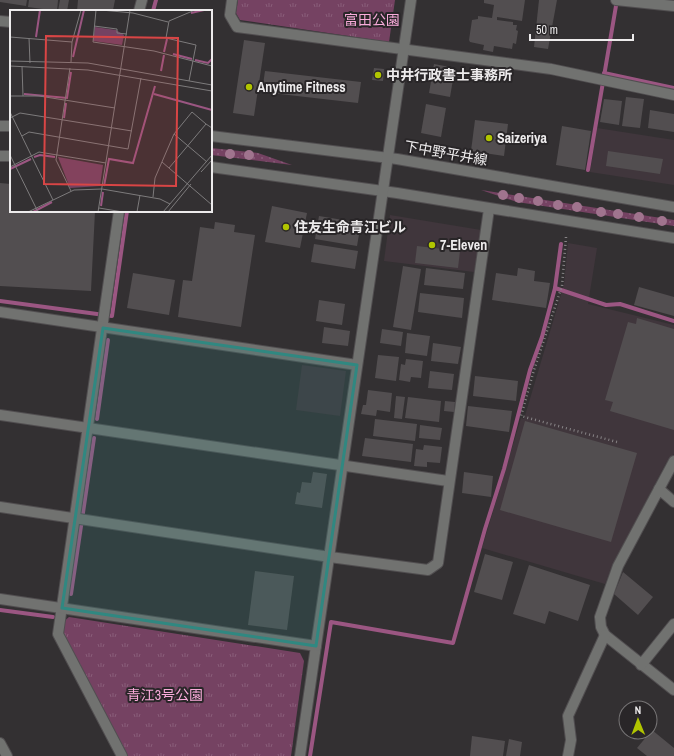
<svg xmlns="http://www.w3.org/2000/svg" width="674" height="756" font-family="'Archivo Narrow','Noto Sans JP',sans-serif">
<defs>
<pattern id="grass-dots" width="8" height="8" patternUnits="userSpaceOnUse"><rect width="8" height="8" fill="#754262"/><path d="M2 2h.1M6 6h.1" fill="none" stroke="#895d79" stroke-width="1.8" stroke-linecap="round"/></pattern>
<pattern id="park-tufts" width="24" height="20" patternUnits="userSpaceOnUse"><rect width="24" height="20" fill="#754262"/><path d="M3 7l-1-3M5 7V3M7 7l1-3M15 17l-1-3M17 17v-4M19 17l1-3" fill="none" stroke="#895d79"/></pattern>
</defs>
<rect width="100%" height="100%" fill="#333032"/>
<g fill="#40363c">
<polygon points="597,128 674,140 674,185 590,172"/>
<polygon points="390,215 481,230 474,272 384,261"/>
<polygon points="568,243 597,248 588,304 674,325 674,454 666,463 613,564 605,584 482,548 521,418 524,419 560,298 564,284"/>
<polygon points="302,365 346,371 340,416 296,410"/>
</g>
<g fill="url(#grass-dots)">
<polygon points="211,148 258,153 292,165 211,155"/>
<polygon points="481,190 674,220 674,226 517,202"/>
</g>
<g fill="url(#park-tufts)">
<polygon points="238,0 395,0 389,42 240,20 236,13"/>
<polygon points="69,617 300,653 304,661 291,756 126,756 62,634 63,622"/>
</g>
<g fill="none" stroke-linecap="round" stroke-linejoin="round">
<g stroke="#9b5682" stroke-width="4">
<polyline points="153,11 156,0"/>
<polyline points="604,73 674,88"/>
<polyline points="588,170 617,0"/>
<polyline points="555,288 606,305 620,304 674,321"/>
<polyline points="0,301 112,316 127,211"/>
<polyline points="97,419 108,340"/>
<polyline points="71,594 94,438"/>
<polyline points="0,610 53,617"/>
<polyline points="310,756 331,622 453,643 485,529 504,469 530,370 542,337 555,288 561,244"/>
</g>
</g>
<g fill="#524e50">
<polygon points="0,0 27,0 26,6 0,2"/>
<polygon points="29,0 58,0 57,11 28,7"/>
<polygon points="60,0 69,0 67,11 58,11"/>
<polygon points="78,0 115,0 113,10 77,11"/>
<polygon points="484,0 525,0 522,21 497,17 497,20 513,22 513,25 517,25 516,30 518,31 516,44 513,43 512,49 494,46 493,52 483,50 484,45 470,42 469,40 472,20 478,19 478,16 492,18 494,5 484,3"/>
<polygon points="539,0 557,0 548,49 534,47"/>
<polygon points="244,40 265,43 254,116 233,113"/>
<polygon points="434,64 455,68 450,97 429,93"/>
<polygon points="374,68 384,69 383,81 372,80"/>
<polygon points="265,71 361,82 358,103 262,92"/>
<polygon points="626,97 644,99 640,128 622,126"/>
<polygon points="604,99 622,101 619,125 600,122"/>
<polygon points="426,104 446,108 441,137 421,133"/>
<polygon points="650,110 674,114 674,132 648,128"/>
<polygon points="475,120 508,124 504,156 471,151"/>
<polygon points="562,126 591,131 585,170 556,165"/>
<polygon points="608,151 663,159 660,174 606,166"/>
<polygon points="0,183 11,184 11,211 95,211 91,291 0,286"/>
<polygon points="272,206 307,213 300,248 265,242"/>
<polygon points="319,216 361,223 357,246 315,239"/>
<polygon points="215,222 235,225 234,232 255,235 241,327 178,317 183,280 192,281 200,227 214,229"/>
<polygon points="314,244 358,251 355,269 311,262"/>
<polygon points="417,246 460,251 458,268 415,263"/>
<polygon points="403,266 421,269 411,330 393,327"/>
<polygon points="426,268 465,273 463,289 424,285"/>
<polygon points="518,268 535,271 534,281 550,283 546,308 492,300 496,273 517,276"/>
<polygon points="133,273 175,280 169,315 127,308"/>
<polygon points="639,287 674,297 674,316 634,305"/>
<polygon points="420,293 464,298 462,318 418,312"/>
<polygon points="319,300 345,304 342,325 316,321"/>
<polygon points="637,318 674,329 674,430 610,411 613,402 605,400 628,322 636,324"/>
<polygon points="324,327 350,331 348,346 322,343"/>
<polygon points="382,329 403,332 401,346 380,343"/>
<polygon points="407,333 430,336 427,356 405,353"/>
<polygon points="433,343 461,347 458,364 431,361"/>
<polygon points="378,355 399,357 396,381 375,378"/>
<polygon points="406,359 423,361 421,378 411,377 410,382 399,380 401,364 405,365"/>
<polygon points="430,371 454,374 452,390 428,388"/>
<polygon points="475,376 518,381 516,401 473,396"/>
<polygon points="368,390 392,393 390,412 377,410 376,416 361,414 363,405 366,405"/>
<polygon points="396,396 405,397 402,419 394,418"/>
<polygon points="408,397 441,401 439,422 405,418"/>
<polygon points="445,401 455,402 454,412 444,411"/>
<polygon points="468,406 512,411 509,432 466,426"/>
<polygon points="375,419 417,424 415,441 373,436"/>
<polygon points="525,421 637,453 611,542 500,510"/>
<polygon points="420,425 442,428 440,440 419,438"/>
<polygon points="365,438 413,444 411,462 362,456"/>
<polygon points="424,445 442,447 440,463 427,462 427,467 414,466 416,449 423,450"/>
<polygon points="313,472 327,474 322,508 295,504 297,492 300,493 302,482 311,483"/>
<polygon points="464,472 493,476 491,497 462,493"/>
<polygon points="485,554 513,562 502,600 474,592"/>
<polygon points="529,565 590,585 578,621 549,611 545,624 513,614"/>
<polygon points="255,571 294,576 287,630 248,625"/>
<polygon points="623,572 653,597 638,615 614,594"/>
<polygon points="652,730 674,748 674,756 647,756 637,748"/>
<polygon points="472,736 505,741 503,756 470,756"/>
<polygon points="509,739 522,742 520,756 506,756"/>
</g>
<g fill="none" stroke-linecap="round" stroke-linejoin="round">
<g stroke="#514e50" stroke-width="12">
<g id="minor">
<polyline points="232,0 230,15 237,27 551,69 674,95"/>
<polyline points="616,0 674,6"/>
<polyline points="119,211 58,634 122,756"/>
<polyline points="0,312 357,365"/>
<polyline points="0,415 448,481"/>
<polyline points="659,489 674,461"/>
<polyline points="674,502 659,489 618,566 600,617 601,627 605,635 674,690"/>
<polyline points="0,507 330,557 428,570 438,563 489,209"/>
<polyline points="641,665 674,624"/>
<polyline points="0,743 7,756"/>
<polyline points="300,756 316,646"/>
<polyline points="568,756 571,740 568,716 605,635"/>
</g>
</g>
<g stroke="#514e50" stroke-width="12">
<g id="tertiary">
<polyline points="139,11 142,0"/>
<polyline points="0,21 11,22"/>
<polyline points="0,126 11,126"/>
<polyline points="211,136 397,159 674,207"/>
<polyline points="0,156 11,156"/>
<polyline points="211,167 397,193 674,238"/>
<polyline points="0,599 316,646 411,0"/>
</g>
</g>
<polyline stroke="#888587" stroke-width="2.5" stroke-dasharray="1 3" stroke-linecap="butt" points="566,237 562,286 534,370 521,416 617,442"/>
<use href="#minor" stroke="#717270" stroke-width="10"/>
<use href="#tertiary" stroke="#717270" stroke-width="10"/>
</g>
<g fill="#a0748e">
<circle cx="230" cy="154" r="5"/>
<circle cx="249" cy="155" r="5"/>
<circle cx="503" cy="195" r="5"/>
<circle cx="519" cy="198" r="5"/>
<circle cx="538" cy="201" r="5"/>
<circle cx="558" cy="205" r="5"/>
<circle cx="577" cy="207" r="5"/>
<circle cx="601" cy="212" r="5"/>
<circle cx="618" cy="214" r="5"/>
<circle cx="639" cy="217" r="5"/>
<circle cx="662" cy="221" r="5"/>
</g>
<path fill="#308881" fill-opacity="0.2" stroke="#308881" stroke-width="3" stroke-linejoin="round" d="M103,328L357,365L316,646L62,608Z"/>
<g fill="#b1c500" stroke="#292628" stroke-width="1.5">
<circle cx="378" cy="75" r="4"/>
<circle cx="249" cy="87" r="4"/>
<circle cx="489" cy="138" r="4"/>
<circle cx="286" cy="227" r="4"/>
<circle cx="432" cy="245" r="4"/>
</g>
<g text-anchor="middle" stroke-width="4" stroke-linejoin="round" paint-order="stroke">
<g font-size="14" fill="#f9abda" stroke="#292628">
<text x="372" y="25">富田公園</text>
<text x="165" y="700">青江3号公園</text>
</g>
<g font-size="14" font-weight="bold" fill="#edebec" stroke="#292628" text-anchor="start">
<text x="386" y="80">中井行政書士事務所</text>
<text x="257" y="92">Anytime Fitness</text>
<text x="497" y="143">Saizeriya</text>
<text x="294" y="232">住友生命青江ビル</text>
<text x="440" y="250">7-Eleven</text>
</g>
<g font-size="14" fill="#edebec" stroke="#292628">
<text transform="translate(446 153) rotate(10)" y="5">下中野平井線</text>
</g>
</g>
<g transform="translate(10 10)">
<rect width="202" height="202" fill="#333032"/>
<path d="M85,17L106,20L114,25L112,35L83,31ZM48,147L93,155L90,176L60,178Z" fill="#754262"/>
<path fill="none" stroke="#9b5682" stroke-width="2" d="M181,3L194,0M26,27L30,0M154,42L157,29M163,44L182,49M63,47L74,0M185,50L198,53L202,49M151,61L154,45M14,84L57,88L61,62M144,84L202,100M54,108L56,93M24,147L30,145L45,147M0,159L21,149M94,176L99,149L123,153L145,76M91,196L93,182M23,202L42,192"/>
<path fill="none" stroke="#7d7b7c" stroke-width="1" d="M86,0L83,32L144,41L202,56M91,0L123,3L158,12M84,16L107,19V23L117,24M0,27L62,32M19,28L20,53M0,51L78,53L202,75M61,52L62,32L71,0M0,56L78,60L202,81M12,56L13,86M60,58L46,150L61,181M179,71L186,35L156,28L159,11L185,0M0,86H29L105,98M0,102L43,190M0,108L10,103L122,121M164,124L182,102L196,114M12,126L19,122L118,139L131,68M0,145L28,202M152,152L202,195M0,157L29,142L96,153M159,158L196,114L202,118M191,162L202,150M143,187L145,168L164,124L197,152M89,198L113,202M18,202L64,180L92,179L150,189L160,194M88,202L120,0M127,202L130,185M153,202L202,145M158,202L181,174"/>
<path fill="#d94545" fill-opacity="0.15" stroke="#d94545" stroke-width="2" d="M36,26L168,28L166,176L34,174Z"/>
<rect width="202" height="202" fill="none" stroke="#edebec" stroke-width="2"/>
</g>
<g transform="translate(638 720) rotate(359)"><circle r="19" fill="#292628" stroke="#777576"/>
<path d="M0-3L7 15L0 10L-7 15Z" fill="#b1c500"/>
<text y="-6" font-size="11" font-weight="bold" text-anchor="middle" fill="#edebec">N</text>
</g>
<path d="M530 34v6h103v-6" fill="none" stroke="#edebec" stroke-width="2"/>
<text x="536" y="34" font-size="12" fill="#edebec" stroke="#292628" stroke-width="3" paint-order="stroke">50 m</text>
</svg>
